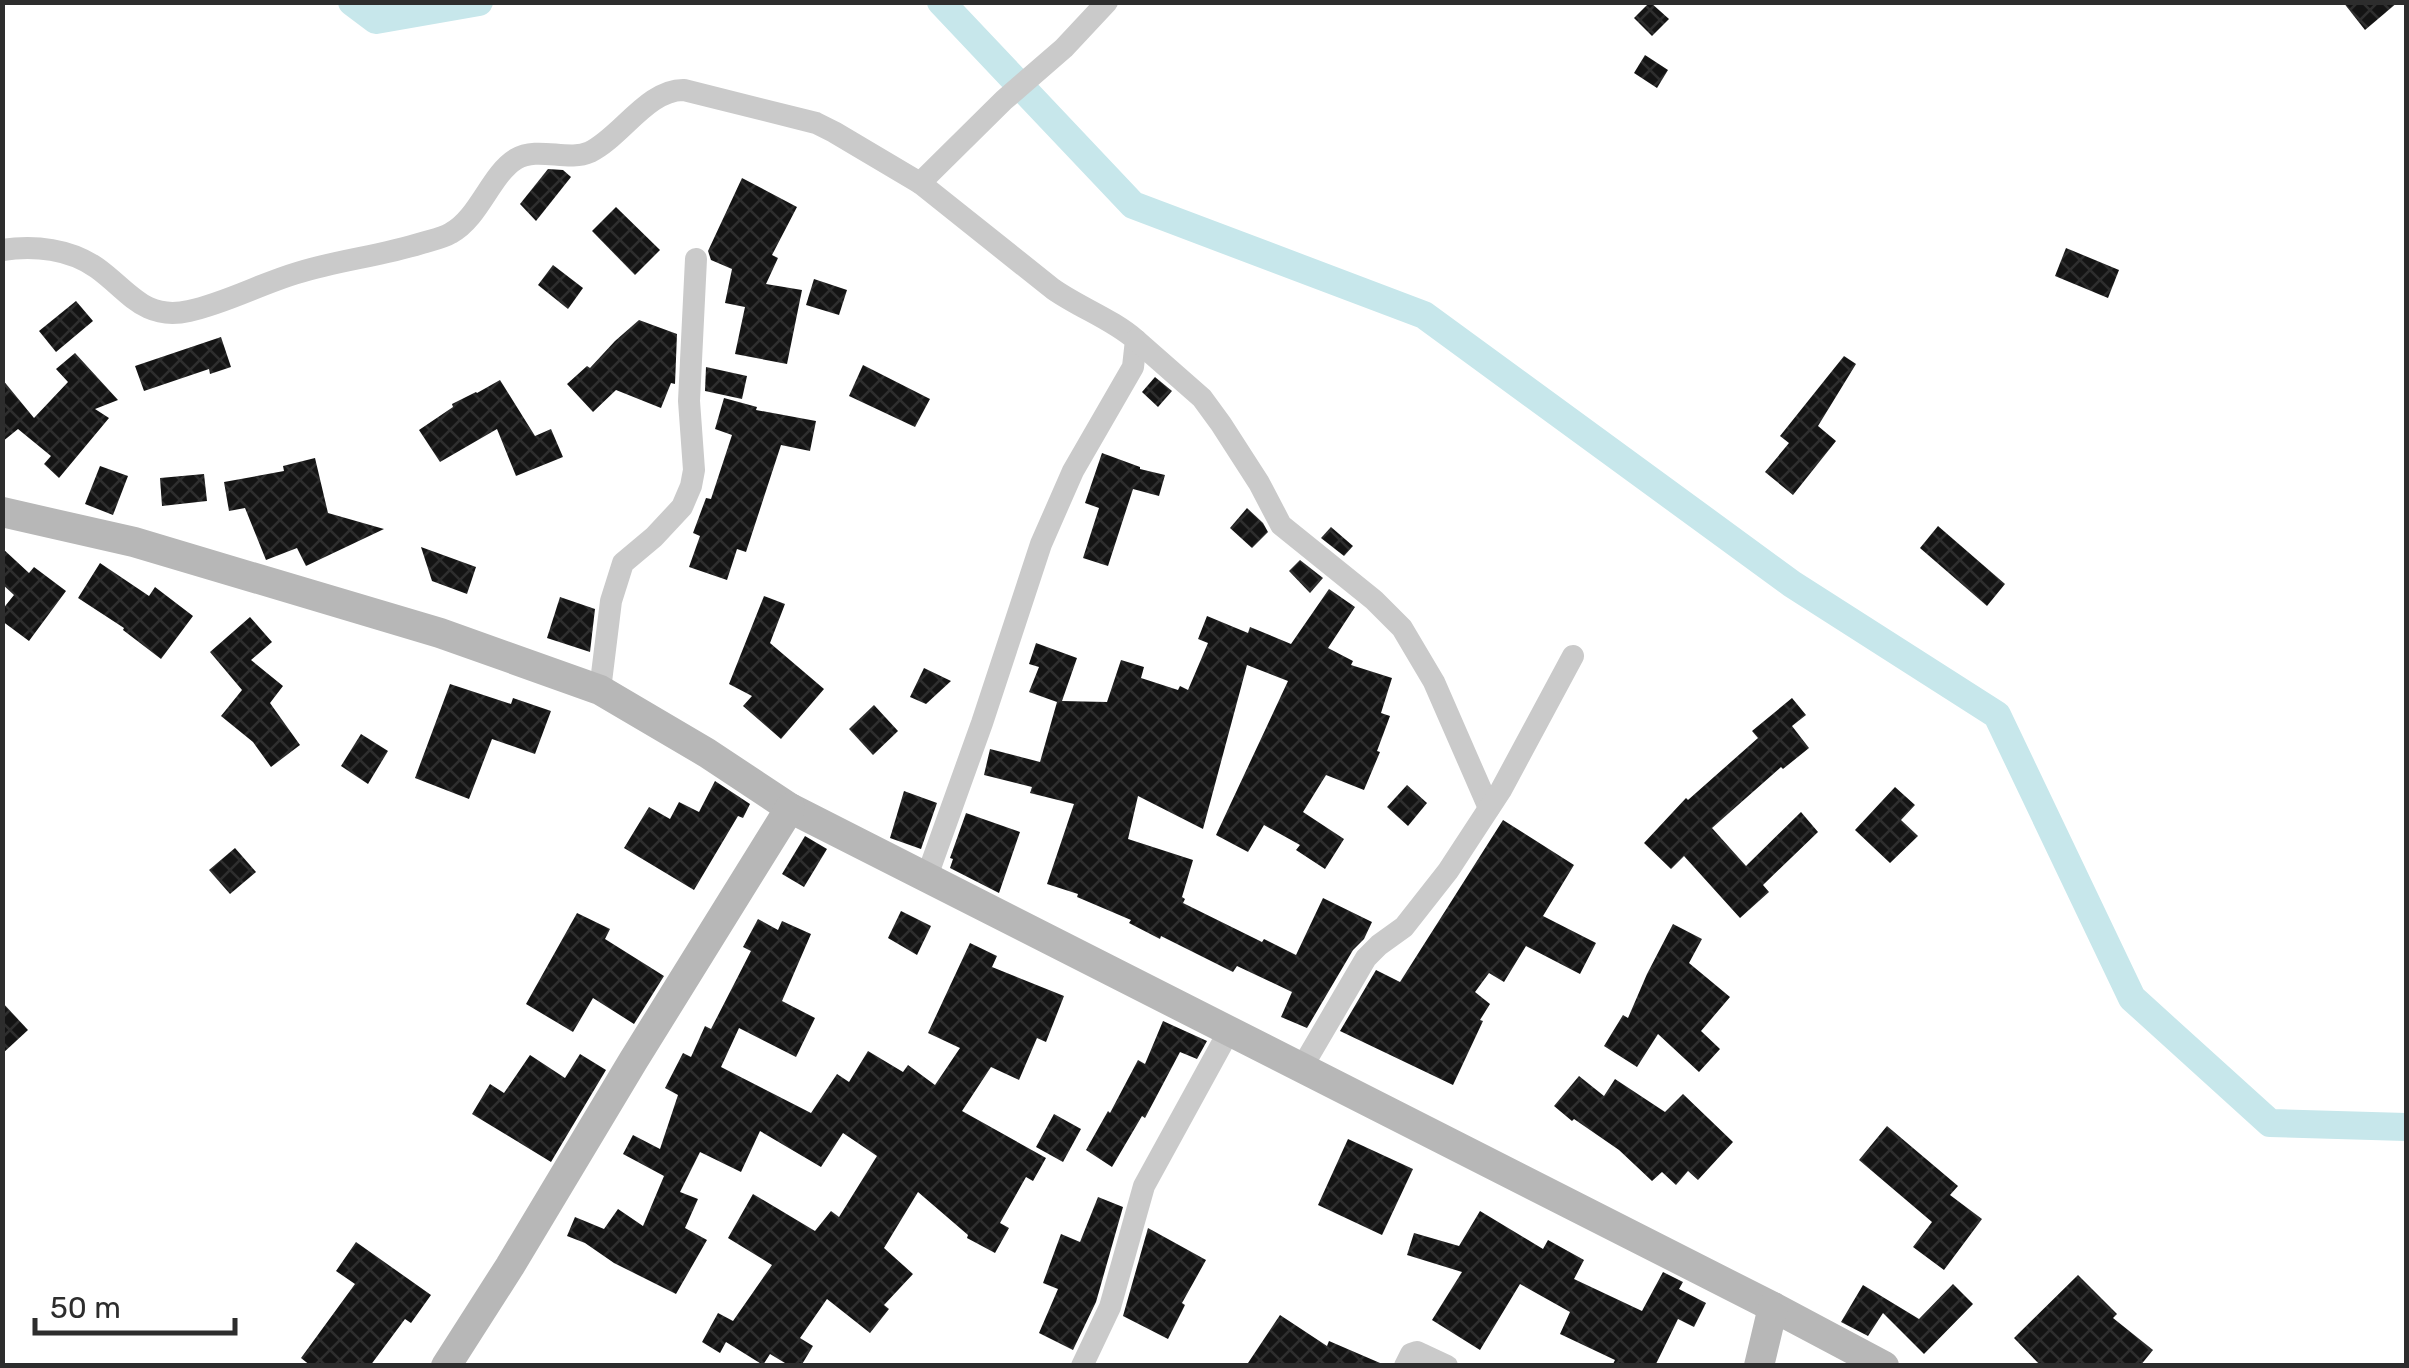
<svg xmlns="http://www.w3.org/2000/svg" width="2409" height="1368" font-family="Rubik,sans-serif">
<defs>
<pattern id="building-cross-hatch" width="8" height="8" patternUnits="userSpaceOnUse" patternTransform="scale(2.5)"><rect width="8" height="8" fill="#141414"/><path d="M0 0l8 8M0 8l8-8" fill="none" stroke="#2e2e2e"/></pattern>
</defs>
<rect width="100%" height="100%" fill="#fff"/>
<g fill="none" stroke-linecap="round" stroke-linejoin="round">
<g stroke="#c7e7eb" stroke-width="28">
<polyline points="352,2 376,20 479,2"/>
<polyline points="941,2 1133,205 1424,315 1792,584 1997,715 2132,998 2270,1123 2406,1127"/>
</g>
</g>
<g fill="url(#building-cross-hatch)">
<polygon points="1650,2 1669,19 1652,36 1634,18"/>
<polygon points="2343,2 2398,2 2365,30"/>
<polygon points="1645,55 1668,70 1657,88 1634,73"/>
<polygon points="548,169 563,170 571,177 536,221 520,204"/>
<polygon points="742,178 797,207 772,255 778,258 766,284 802,290 787,364 735,354 745,307 725,303 732,269 711,260 708,251"/>
<polygon points="616,207 660,250 635,275 592,231"/>
<polygon points="2066,248 2119,270 2108,298 2055,276"/>
<polygon points="553,265 583,288 568,309 538,285"/>
<polygon points="814,279 847,290 839,315 806,305"/>
<polygon points="76,301 93,321 56,352 39,331"/>
<polygon points="639,320 677,334 675,384 671,383 661,408 616,390 593,412 567,384 587,366 590,368 615,341"/>
<polygon points="221,337 231,367 210,374 209,369 144,391 135,366"/>
<polygon points="75,353 118,400 95,409 109,418 59,478 44,464 51,456 18,429 2,442 2,379 34,418 68,382 56,369"/>
<polygon points="1844,356 1856,364 1818,426 1836,441 1793,495 1765,472 1789,443 1780,436"/>
<polygon points="863,365 930,399 915,427 849,396"/>
<polygon points="706,367 747,376 742,399 705,391"/>
<polygon points="1155,377 1172,391 1158,407 1142,392"/>
<polygon points="500,380 535,436 551,429 563,457 516,476 497,429 440,462 419,430 453,407 452,404 476,392 477,393"/>
<polygon points="724,398 757,407 756,410 816,421 810,451 781,445 746,552 737,549 727,580 689,567 700,536 693,533 706,498 711,499 732,435 715,429"/>
<polygon points="1102,453 1140,467 1140,469 1165,475 1159,496 1133,489 1108,566 1083,558 1099,508 1085,503"/>
<polygon points="315,458 328,513 384,529 306,566 297,548 266,560 245,508 229,511 224,482 284,471 283,466"/>
<polygon points="100,466 128,476 113,515 85,504"/>
<polygon points="204,474 207,501 162,506 160,478"/>
<polygon points="1247,508 1263,523 1268,532 1252,548 1230,528"/>
<polygon points="1938,526 2005,584 1987,606 1920,548"/>
<polygon points="1331,527 1353,546 1344,556 1321,538"/>
<polygon points="421,547 476,567 467,594 432,581"/>
<polygon points="2,548 29,573 34,567 66,591 29,641 2,621 2,610 14,595 2,584"/>
<polygon points="1300,560 1323,578 1310,593 1289,571"/>
<polygon points="100,563 149,596 155,587 193,616 161,659 123,630 124,628 78,598"/>
<polygon points="1329,589 1355,607 1328,648 1353,661 1351,665 1392,678 1381,713 1390,716 1377,751 1380,752 1364,790 1326,775 1303,812 1344,839 1325,869 1296,850 1300,845 1264,825 1248,852 1216,835 1288,681 1247,665 1203,829 1138,796 1128,839 1193,860 1182,897 1185,899 1183,903 1262,942 1264,939 1296,955 1323,898 1372,922 1364,939 1353,950 1307,1028 1281,1017 1292,992 1237,966 1233,972 1161,936 1160,939 1129,923 1131,920 1077,897 1078,894 1047,884 1074,804 1030,793 1032,787 984,775 990,749 1040,762 1057,702 1029,692 1039,667 1029,664 1036,643 1077,658 1062,701 1107,702 1121,660 1144,667 1141,678 1178,690 1180,686 1188,690 1208,643 1198,639 1207,616 1248,633 1250,627 1291,644"/>
<polygon points="764,596 785,604 770,643 824,689 781,739 743,706 752,696 729,684"/>
<polygon points="560,597 595,609 590,652 547,638"/>
<polygon points="250,617 272,642 251,660 283,686 270,703 300,745 271,767 253,742 221,716 242,690 210,652"/>
<polygon points="924,668 951,681 926,704 910,697"/>
<polygon points="450,684 511,704 513,698 551,711 535,754 492,739 469,799 415,778"/>
<polygon points="1792,698 1806,715 1792,726 1809,748 1783,769 1781,767 1712,828 1746,866 1801,812 1818,832 1763,885 1769,892 1740,918 1684,856 1671,869 1644,843 1686,798 1688,800 1758,738 1752,731"/>
<polygon points="874,705 898,731 873,755 849,729"/>
<polygon points="361,734 388,751 368,784 341,766"/>
<polygon points="715,781 750,804 743,818 738,816 694,890 624,848 649,807 670,819 679,802 699,812"/>
<polygon points="1407,785 1427,803 1408,826 1387,807"/>
<polygon points="1895,787 1915,805 1901,820 1918,836 1890,863 1855,830"/>
<polygon points="904,791 937,803 921,849 890,838"/>
<polygon points="966,813 1020,832 999,893 950,868 953,859 950,858"/>
<polygon points="1503,820 1574,865 1543,916 1596,943 1580,974 1526,946 1504,982 1489,973 1475,992 1490,1004 1480,1020 1483,1021 1453,1085 1340,1031 1376,970 1400,982"/>
<polygon points="805,836 827,849 804,887 782,874"/>
<polygon points="235,848 256,872 230,894 209,870"/>
<polygon points="901,911 931,926 917,955 888,938"/>
<polygon points="577,913 610,929 605,939 664,976 634,1024 593,998 573,1032 526,1004"/>
<polygon points="758,919 778,930 782,921 811,934 782,1001 815,1018 796,1057 739,1028 721,1067 811,1113 837,1074 849,1082 868,1051 903,1072 908,1065 935,1085 960,1048 928,1033 970,943 997,956 992,967 1064,996 1046,1042 1037,1038 1019,1080 991,1067 962,1111 1046,1158 1033,1181 1026,1177 1000,1223 1009,1228 995,1253 967,1238 968,1235 918,1192 884,1248 913,1274 884,1305 889,1309 870,1333 827,1299 800,1338 813,1346 801,1366 790,1366 770,1354 763,1365 726,1342 720,1353 702,1342 718,1313 733,1321 772,1265 728,1238 753,1194 815,1231 831,1211 839,1217 877,1156 843,1133 821,1167 760,1131 741,1172 700,1152 680,1192 698,1199 685,1228 707,1240 676,1294 614,1263 585,1243 567,1236 575,1217 604,1229 618,1209 643,1226 664,1176 623,1154 633,1135 660,1149 678,1095 665,1088 683,1053 691,1057 705,1026 711,1029 751,951 743,947"/>
<polygon points="1673,924 1702,939 1689,963 1730,997 1701,1031 1720,1049 1699,1072 1658,1034 1637,1067 1604,1046 1623,1015 1628,1018 1647,974"/>
<polygon points="2,1002 28,1030 2,1054"/>
<polygon points="1163,1021 1207,1041 1197,1059 1180,1052 1145,1118 1142,1116 1112,1167 1086,1150 1108,1111 1110,1113 1138,1060 1145,1064"/>
<polygon points="580,1054 606,1070 551,1162 472,1114 490,1084 504,1093 530,1055 565,1078"/>
<polygon points="1579,1076 1604,1096 1615,1079 1665,1112 1683,1094 1733,1142 1698,1180 1688,1171 1676,1185 1662,1172 1652,1181 1619,1150 1574,1119 1572,1121 1554,1106"/>
<polygon points="1054,1114 1081,1129 1063,1162 1036,1147"/>
<polygon points="1887,1126 1958,1186 1950,1195 1982,1219 1944,1270 1913,1247 1932,1222 1859,1160"/>
<polygon points="1348,1139 1413,1169 1382,1235 1318,1205"/>
<polygon points="1098,1197 1123,1207 1096,1302 1073,1350 1039,1333 1058,1289 1043,1283 1061,1234 1080,1242"/>
<polygon points="1480,1211 1543,1249 1548,1240 1584,1260 1574,1279 1642,1311 1663,1272 1683,1282 1679,1289 1706,1303 1694,1327 1678,1319 1655,1366 1612,1366 1615,1360 1560,1334 1570,1312 1520,1284 1480,1350 1432,1320 1462,1272 1407,1255 1414,1233 1459,1246"/>
<polygon points="1148,1228 1206,1260 1182,1303 1185,1305 1168,1339 1123,1316"/>
<polygon points="356,1242 431,1295 411,1323 405,1319 370,1366 311,1366 301,1358 355,1284 336,1271"/>
<polygon points="2078,1275 2117,1314 2113,1318 2153,1350 2140,1366 2041,1366 2014,1338"/>
<polygon points="1953,1284 1973,1304 1924,1354 1883,1313 1868,1336 1841,1322 1863,1285 1919,1319"/>
<polygon points="1280,1315 1327,1346 1329,1341 1387,1366 1246,1366"/>
</g>
<g fill="none" stroke-linecap="round" stroke-linejoin="round">
<g stroke="#cacaca" stroke-width="22">
<polyline points="920,183 1004,100 1064,48 1107,2"/>
<path d="M2,250C35,245 70,249 97,268C129,291 144,321 189,311C226,303 260,284 297,273C338,260 381,256 422,243C432,240 443,238 451,233C479,218 491,174 516,159C538,146 568,162 590,152C621,137 648,89 684,90L816,123L834,132L920,183L1053,289C1080,308 1112,319 1136,340L1133,367L1073,471L1041,544L982,723L926,879"/>
<polyline points="1136,340 1202,398 1221,424 1259,483 1281,525 1374,600 1402,628 1434,682 1489,808"/>
<polyline points="600,690 611,601 623,563 654,537 682,507 691,486 694,470 689,401 696,259"/>
<polyline points="1301,1069 1366,958 1379,945 1404,927 1448,871 1501,790 1573,656"/>
<polyline points="1082,1366 1110,1307 1144,1186 1229,1031"/>
<polyline points="1405,1366 1411,1354 1417,1352 1447,1366"/>
</g>
<g stroke="#b7b7b7" stroke-width="30">
<polyline points="2,512 134,542 440,633 600,690 707,753 790,808 1773,1307 1884,1366"/>
<polyline points="446,1366 510,1266 633,1061 790,808"/>
<polyline points="1759,1366 1773,1307"/>
</g>
</g>
<rect width="2409" height="1368" fill="none" stroke="#2d2d2d" stroke-width="10"/>
<path d="M35 1318v15h200v-15" fill="none" stroke="#2d2d2d" stroke-width="5"/>
<text x="50" y="1318" font-size="30" fill="#2d2d2d" stroke="#ffffff" stroke-width="8" paint-order="stroke">50 m</text>
</svg>
